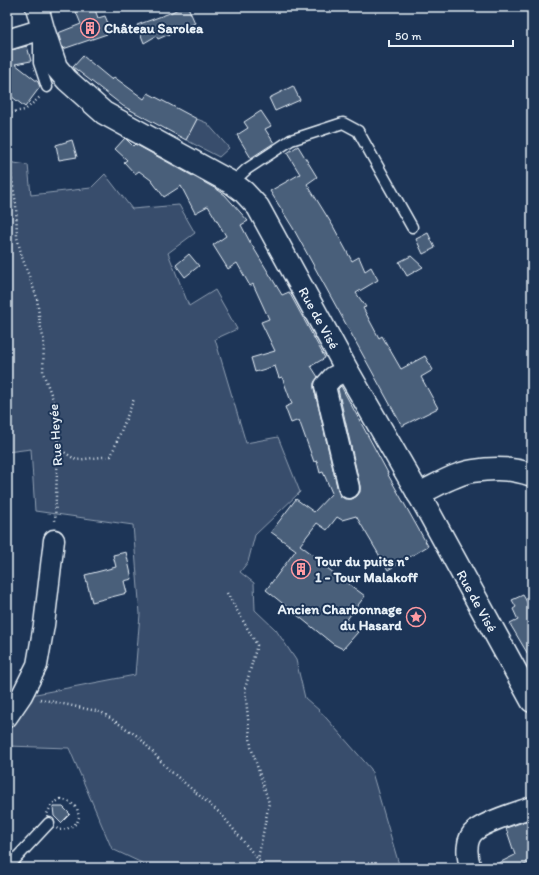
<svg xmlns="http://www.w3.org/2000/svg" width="539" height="875" font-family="Itim,sans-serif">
<rect width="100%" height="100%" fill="#1d3557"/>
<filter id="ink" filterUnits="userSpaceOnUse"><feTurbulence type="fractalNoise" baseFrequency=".025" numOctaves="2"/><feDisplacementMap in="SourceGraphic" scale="8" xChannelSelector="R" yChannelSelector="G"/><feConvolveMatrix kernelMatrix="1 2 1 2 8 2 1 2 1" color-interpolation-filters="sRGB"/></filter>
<g filter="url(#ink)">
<g fill="#374d6c" stroke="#909fb2">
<polygon points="197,119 207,123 229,148 219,157 186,140"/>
<polygon points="7,162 28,165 31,195 91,188 105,174 132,209 179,205 195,233 168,253 189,306 215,290 237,329 215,339 246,443 278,437 300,492 255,535 248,562 240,572 254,583 255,610 276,630 296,660 305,698 320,711 371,769 400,868 147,868 142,863 112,849 69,748 7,746 7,725 31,695 135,675 140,614 133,525 35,511 31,449 7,452"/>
</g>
<g fill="#495e7a" stroke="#e8f1f8">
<polygon points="74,7 94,7 98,18 105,16 110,28 110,33 63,49 58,33 81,24"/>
<polygon points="182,7 188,7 195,23 158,39 156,36 144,43 137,25 170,13"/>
<polygon points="27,46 31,61 15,64 38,82 40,87 25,107 7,93 7,84 11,78 8,66 7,66 7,51"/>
<polygon points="83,56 112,80 114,77 144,99 148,93 197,119 186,140 123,106 73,67"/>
<polygon points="293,86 300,100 275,111 269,98"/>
<polygon points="261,111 271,126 265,129 274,143 251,158 237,135 248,128 244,122"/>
<polygon points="125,138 133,146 135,144 218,190 225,195 248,221 241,225 250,242 282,295 289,292 325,358 311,366 318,377 314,383 314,388 338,491 340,496 345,499 352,499 357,496 360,492 360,486 338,389 341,386 388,473 387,473 428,546 388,570 356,516 342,520 337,517 327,530 317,523 300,545 324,563 323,565 365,596 345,622 358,632 343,649 333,644 266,590 296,550 271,532 296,499 314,512 332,493 323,472 320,473 317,461 314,462 299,420 291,423 285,407 292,404 282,377 279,378 275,366 255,372 251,358 275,351 261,322 269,319 253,284 250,286 237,263 228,269 213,245 226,236 208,206 195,213 181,186 164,197 151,180 139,171 135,174 124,162 127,160 115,149"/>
<polygon points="72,140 77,157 59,160 56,145"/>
<polygon points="298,146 317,177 307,184 333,226 352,261 359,257 365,271 371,267 378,280 356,293 366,307 363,308 379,338 382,336 401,369 425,356 433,370 421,377 438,408 402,426 293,228 270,191 300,174 287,153"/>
<polygon points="428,233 435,248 423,254 416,239"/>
<polygon points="189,254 199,266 185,277 176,265"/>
<polygon points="411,256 423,267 407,276 399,262"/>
<polygon points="126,552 132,579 124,581 127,593 92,602 85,575 116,567 113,555"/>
<polygon points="523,595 527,602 532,599 532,661 510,624 518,620 513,609 516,607 512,600"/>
<polygon points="53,807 63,807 70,814 61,823 54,816"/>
<polygon points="532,819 532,862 516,868 492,868 491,867 515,855 506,828"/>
</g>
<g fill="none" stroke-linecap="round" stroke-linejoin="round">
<g stroke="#e8f1f8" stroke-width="13">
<g id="service">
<polyline points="39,39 39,63 47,87"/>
<polyline points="232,183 247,169 291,140 343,123 358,131 412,227"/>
<polyline points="7,868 49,823"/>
</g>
</g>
<g stroke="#e8f1f8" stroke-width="23">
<g id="minor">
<polyline points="7,40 43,29"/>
<polyline points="347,370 333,377 325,386 349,488"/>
<polyline points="7,717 22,695 37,665 44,625 54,540"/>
<path d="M471,868C466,856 465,838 476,830C487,821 518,812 532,807"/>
</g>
</g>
<g stroke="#e8f1f8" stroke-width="25">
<g id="tertiary">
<polyline points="37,7 43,29 56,67 67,80 104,113 232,183 244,192 258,207 347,370 426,507 532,701"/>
<path d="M418,494C436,486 454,474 473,471C492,468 514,468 532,475"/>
</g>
</g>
<g stroke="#e8f1f8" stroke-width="2.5" stroke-dasharray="1 3" stroke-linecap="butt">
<polyline points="7,113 25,110 40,97"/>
<polyline points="7,151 16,204 17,237 22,257 37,298 40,324 44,341 43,373 56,407 58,447 55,522"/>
<polyline points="58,448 76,460 111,456 134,399"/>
<polyline points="227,593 257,645 245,689 251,747 269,803 258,859"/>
<polyline points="40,699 101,712 139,737 167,768 221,814 265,868"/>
<polygon points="61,799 70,802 77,808 79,817 77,823 67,829 59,830 49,823 47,814 52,804"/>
</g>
<use href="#service" stroke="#1d3557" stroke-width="10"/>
<use href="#minor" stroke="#1d3557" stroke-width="20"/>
<use href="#tertiary" stroke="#1d3557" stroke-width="22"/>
</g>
</g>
<defs>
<g id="building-ring" transform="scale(1)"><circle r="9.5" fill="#1d3557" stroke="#ff9aa2" stroke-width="1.5"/><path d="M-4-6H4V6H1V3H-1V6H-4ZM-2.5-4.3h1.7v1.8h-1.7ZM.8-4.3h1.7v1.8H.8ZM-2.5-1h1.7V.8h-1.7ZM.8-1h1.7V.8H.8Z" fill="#ff9aa2"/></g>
<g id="sight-ring" transform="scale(1)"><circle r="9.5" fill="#1d3557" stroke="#ff9aa2" stroke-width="1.5"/><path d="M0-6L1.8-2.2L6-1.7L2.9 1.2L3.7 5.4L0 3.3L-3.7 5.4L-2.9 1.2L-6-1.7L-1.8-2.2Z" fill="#ff9aa2"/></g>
</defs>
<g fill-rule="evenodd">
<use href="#building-ring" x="90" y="28"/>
<use href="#building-ring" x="301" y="569"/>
<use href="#sight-ring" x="416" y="617"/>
</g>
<g text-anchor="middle" stroke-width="4" stroke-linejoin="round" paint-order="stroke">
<g font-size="14" font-weight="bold" fill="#e8f1f8" stroke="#1d3557" text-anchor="start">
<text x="104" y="33">Château Sarolea</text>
<text x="315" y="566">Tour du puits n°<tspan x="315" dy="16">1 - Tour Malakoff</tspan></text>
<text x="402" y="614" text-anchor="end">Ancien Charbonnage<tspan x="402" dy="16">du Hasard</tspan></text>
</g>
<g font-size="14" fill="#e8f1f8" stroke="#1d3557">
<text transform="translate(319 318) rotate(61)" y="5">Rue de Visé</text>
<text transform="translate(55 435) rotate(-94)" y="5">Rue Heyée</text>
<text transform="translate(477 601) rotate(61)" y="5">Rue de Visé</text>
</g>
</g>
<rect width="539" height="875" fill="none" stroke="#1d3557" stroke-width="24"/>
<rect x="12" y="12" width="515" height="851" fill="none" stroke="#e8f1f8" stroke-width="1.5" filter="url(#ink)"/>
<path d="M389 40v6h124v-6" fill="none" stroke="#e8f1f8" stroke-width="2"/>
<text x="395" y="40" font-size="12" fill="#e8f1f8" stroke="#1d3557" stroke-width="3" paint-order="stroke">50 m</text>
</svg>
